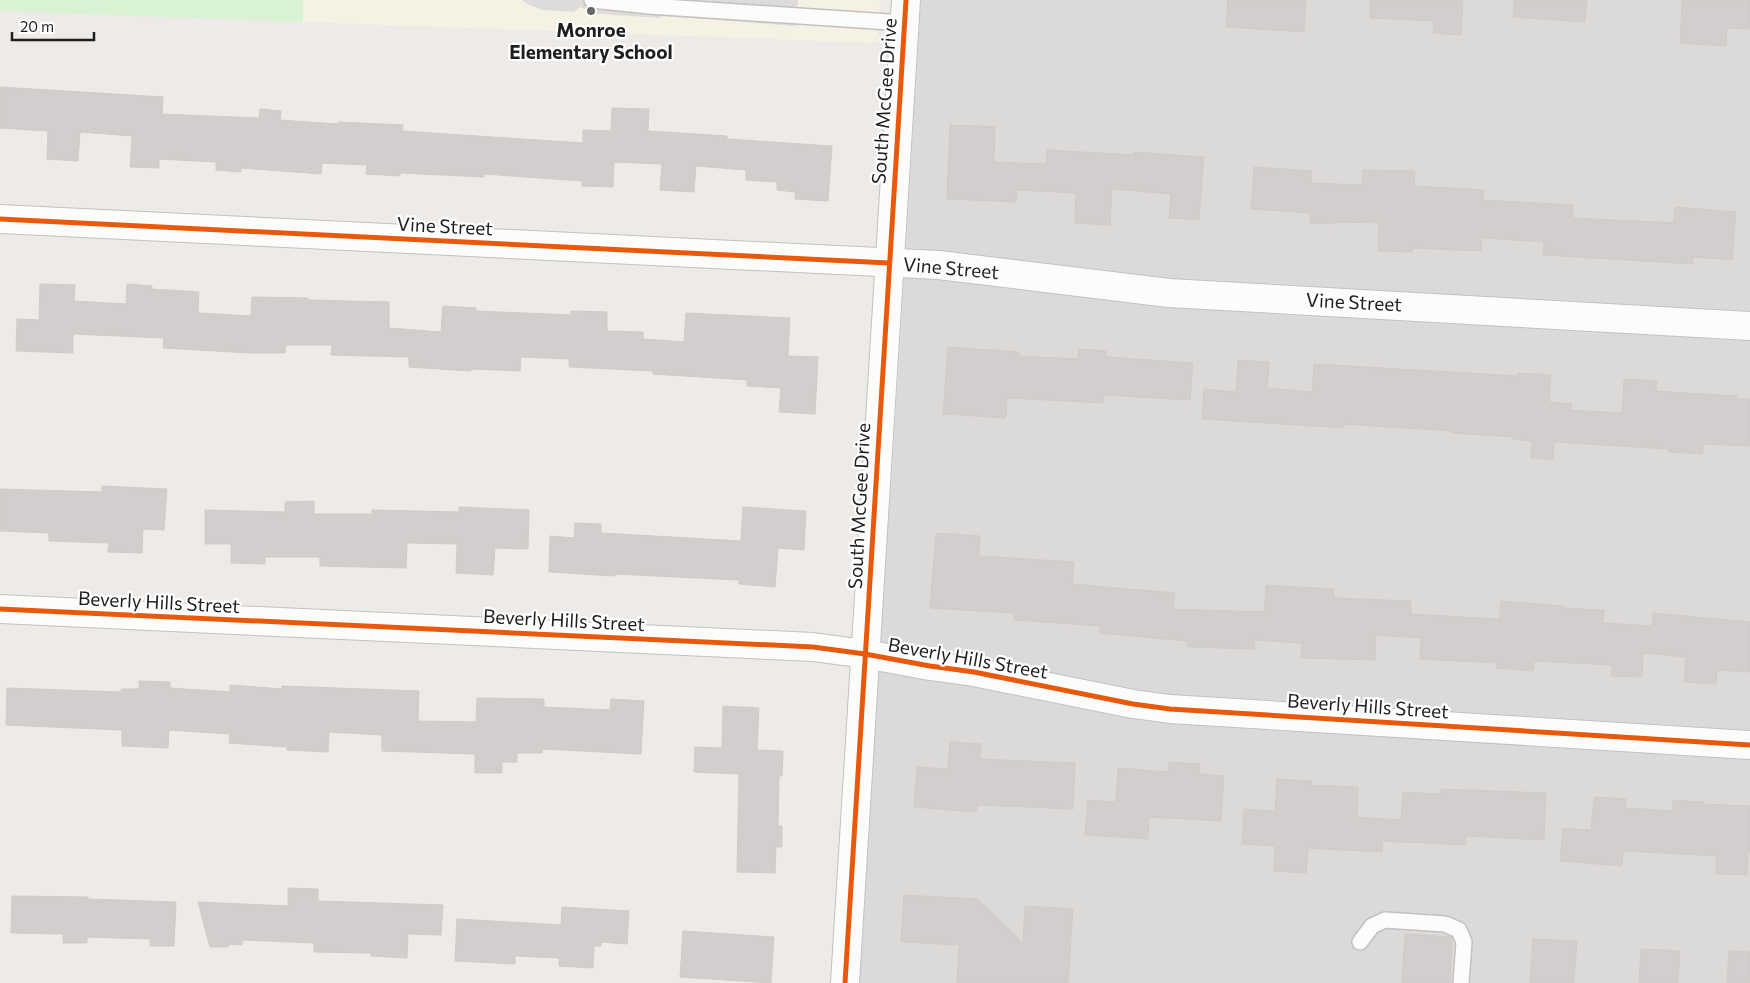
<svg xmlns="http://www.w3.org/2000/svg" width="1750" height="983" font-family="Commissioner,sans-serif">
<rect width="100%" height="100%" fill="#edeae7"/>
<polygon fill="#dcdad9" points="921,0 1750,0 1750,983 855,983 860,886 892,474"/>
<polygon fill="#f6f2e3" points="303,0 880,0 877,43 303,22"/>
<polygon fill="#d9f2d4" points="0,0 303,0 303,22 0,11"/>
<polygon fill="#dddcdb" points="522,0 798,0 796,26 663,16 659,18 587,13 588,10 580,7 574,12 543,10 529,5"/>
<g fill="#d2cecd" stroke="#d0cbc9">
<polygon points="1228,0 1306,0 1304,32 1226,27"/>
<polygon points="1370,0 1463,0 1461,35 1433,33 1434,21 1370,18"/>
<polygon points="1514,0 1587,0 1585,22 1513,17"/>
<polygon points="1682,0 1750,0 1750,29 1727,28 1726,46 1680,43"/>
<polygon points="0,87 163,97 162,114 259,118 260,109 281,111 280,120 338,124 338,122 403,125 402,131 583,143 583,130 611,131 612,108 649,109 648,131 727,136 727,139 832,146 828,201 795,199 795,192 777,190 777,182 746,180 746,170 696,166 694,192 660,190 662,164 614,162 613,187 582,186 582,181 484,174 484,177 400,173 400,176 366,174 367,165 322,163 321,174 241,168 241,172 216,170 216,162 159,159 159,168 130,167 132,136 80,132 78,161 47,159 48,131 0,128"/>
<polygon points="950,125 995,127 994,162 1046,164 1047,150 1134,155 1134,152 1204,157 1199,220 1169,218 1171,194 1112,189 1110,225 1075,223 1076,193 1017,190 1016,202 947,199"/>
<polygon points="1254,167 1312,171 1311,183 1362,185 1363,170 1415,171 1414,186 1484,190 1483,200 1573,205 1573,218 1674,223 1675,207 1736,212 1732,260 1693,257 1693,264 1543,255 1544,242 1482,238 1481,251 1413,248 1412,252 1378,251 1379,223 1334,222 1334,224 1310,223 1310,213 1251,209"/>
<polygon points="40,284 75,285 74,301 126,304 127,284 152,286 152,289 199,292 198,313 251,316 252,297 308,298 308,300 389,302 389,328 441,332 443,306 476,308 476,311 571,315 571,311 607,312 607,331 643,332 643,339 684,342 686,313 790,318 788,356 818,357 815,414 779,412 781,388 747,386 747,380 653,374 653,371 569,367 569,359 521,357 520,371 471,369 471,371 409,367 409,357 331,355 332,345 286,345 285,353 251,353 163,348 164,338 73,334 73,353 16,351 17,319 39,320"/>
<polygon points="948,347 1019,352 1019,356 1078,359 1079,349 1106,351 1106,357 1193,363 1190,400 1104,395 1104,403 1007,398 1006,418 943,414"/>
<polygon points="1238,360 1269,362 1267,388 1312,392 1314,364 1518,376 1518,373 1551,375 1549,402 1572,404 1571,410 1622,413 1624,379 1657,381 1656,391 1737,396 1737,399 1750,399 1750,446 1703,444 1703,454 1669,452 1669,449 1554,442 1553,460 1531,458 1532,441 1513,439 1513,437 1452,433 1452,431 1344,424 1344,428 1202,419 1204,389 1236,392"/>
<polygon points="102,486 167,489 164,530 143,529 142,553 108,552 109,543 49,541 49,533 0,531 0,489 102,492"/>
<polygon points="314,501 314,514 372,514 372,510 459,512 459,507 529,510 528,549 495,548 493,575 456,573 457,544 407,543 406,568 320,566 320,557 265,557 265,564 231,563 231,544 205,544 205,510 285,512 285,502"/>
<polygon points="743,507 806,511 804,550 778,548 775,587 739,584 739,580 615,574 615,576 549,572 550,536 574,538 575,523 601,524 601,533 741,541"/>
<polygon points="936,533 980,536 979,556 1074,562 1072,584 1175,593 1173,609 1264,612 1266,585 1334,589 1334,598 1411,601 1411,614 1499,619 1501,601 1563,606 1563,608 1604,610 1603,623 1652,626 1653,613 1750,622 1750,672 1717,670 1716,684 1684,682 1686,657 1643,653 1642,677 1611,676 1612,665 1534,661 1533,671 1496,668 1496,663 1420,659 1421,638 1376,635 1375,660 1301,658 1302,643 1255,640 1254,649 1187,647 1187,641 1100,633 1100,626 1014,620 1014,613 930,608"/>
<polygon points="139,681 170,682 170,688 230,692 230,685 282,689 282,686 419,691 418,721 476,722 477,698 544,699 544,707 610,710 611,699 644,701 641,754 543,749 542,753 517,753 517,762 502,762 502,773 475,773 475,754 382,751 382,735 329,732 328,752 287,750 287,747 229,743 230,734 169,730 168,748 122,746 122,730 6,725 7,688 121,692 121,689 139,689"/>
<polygon points="723,706 759,708 757,750 783,751 782,776 779,776 778,826 782,826 782,847 776,847 775,873 737,872 739,774 694,772 695,747 722,748"/>
<polygon points="950,742 981,744 980,759 1075,763 1073,809 977,805 976,812 914,807 917,767 948,769"/>
<polygon points="1169,762 1200,764 1199,774 1224,776 1221,821 1149,817 1148,839 1085,835 1088,800 1116,802 1118,768 1168,772"/>
<polygon points="1277,779 1312,781 1311,785 1358,787 1357,817 1401,820 1403,792 1440,794 1441,789 1546,793 1544,840 1466,836 1466,845 1383,841 1382,852 1308,848 1306,873 1274,871 1275,846 1242,844 1244,809 1275,811"/>
<polygon points="1594,797 1626,799 1626,808 1673,811 1673,800 1703,802 1703,804 1750,806 1750,852 1748,852 1747,875 1716,874 1716,856 1623,851 1622,866 1560,861 1563,828 1591,830"/>
<polygon points="288,888 318,889 318,901 443,905 441,935 408,934 407,958 371,956 371,953 314,952 314,943 243,940 242,945 229,944 228,947 210,947 198,902 288,906"/>
<polygon points="904,895 978,899 1023,943 1025,906 1073,909 1068,983 957,983 959,945 901,942"/>
<polygon points="12,896 88,897 88,899 176,902 174,946 150,946 150,939 87,937 87,943 63,943 63,934 11,933"/>
<polygon points="562,907 629,911 627,944 601,942 601,946 594,946 593,968 559,966 559,958 515,956 515,964 455,961 457,919 561,925"/>
<polygon points="683,931 774,937 771,983 680,977"/>
<polygon points="1405,934 1452,937 1450,983 1402,983"/>
<polygon points="1533,939 1577,941 1574,983 1530,983"/>
<polygon points="1641,949 1680,951 1678,983 1639,983"/>
<polygon points="1729,951 1750,952 1750,983 1727,983"/>
</g>
<g fill="none" stroke-linecap="round" stroke-linejoin="round">
<g stroke="#c3c1c0" stroke-width="18">
<g id="service">
<polyline points="592,0 649,6 904,23"/>
<polyline points="1360,942 1372,926 1385,920 1445,924 1459,930 1464,942 1461,983"/>
</g>
</g>
<g stroke="#c3c1c0" stroke-width="30">
<g id="minor">
<polyline points="0,219 939,265 1169,293 1750,326"/>
<polyline points="0,609 813,647 865,654 930,666 974,672 1133,704 1170,709 1750,745"/>
</g>
</g>
<g stroke="#c3c1c0" stroke-width="30">
<polyline id="tertiary" points="845,983 906,0"/>
</g>
<use href="#service" stroke="#fcfcfb" stroke-width="15"/>
<use href="#minor" stroke="#fcfcfb" stroke-width="28"/>
<use href="#tertiary" stroke="#fcfcfb" stroke-width="28"/>
<g stroke="#fff" stroke-width="8">
<g id="cycleway">
<polyline points="0,219 889,263"/>
<polyline points="0,609 813,647 865,654 930,666 974,672 1133,704 1170,709 1750,745"/>
<polyline points="845,983 906,0"/>
</g>
</g>
<use href="#cycleway" stroke="#e8590c" stroke-width="5"/>
</g>
<circle fill="#676665" stroke="#fff" stroke-width="2" cx="591" cy="11" r="5"/>
<g text-anchor="middle" stroke-width="4.5" stroke-linejoin="round" paint-order="stroke">
<g font-size="19" font-weight="bold" fill="#1f1f1f" stroke="#fff">
<text x="591" y="37">Monroe<tspan x="591" dy="22">Elementary School</tspan></text>
</g>
<g font-size="19" fill="#1f1f1f" stroke="#fff">
<text transform="translate(884 101) rotate(-86)" y="7">South McGee Drive</text>
<text transform="translate(445 226) rotate(3)" y="7">Vine Street</text>
<text transform="translate(951 268) rotate(5)" y="7">Vine Street</text>
<text transform="translate(1354 302) rotate(3)" y="7">Vine Street</text>
<text transform="translate(859 506) rotate(-87)" y="7">South McGee Drive</text>
<text transform="translate(159 602) rotate(3)" y="7">Beverly Hills Street</text>
<text transform="translate(564 620) rotate(3)" y="7">Beverly Hills Street</text>
<text transform="translate(968 658) rotate(10)" y="7">Beverly Hills Street</text>
<text transform="translate(1368 706) rotate(4)" y="7">Beverly Hills Street</text>
</g>
</g>
<path d="M12 32v8h82v-8" fill="none" stroke="#1f1f1f" stroke-width="2.5"/>
<text x="20" y="32" font-size="15" fill="#1f1f1f" stroke="#ffffff" stroke-width="4" paint-order="stroke">20 m</text>
</svg>
